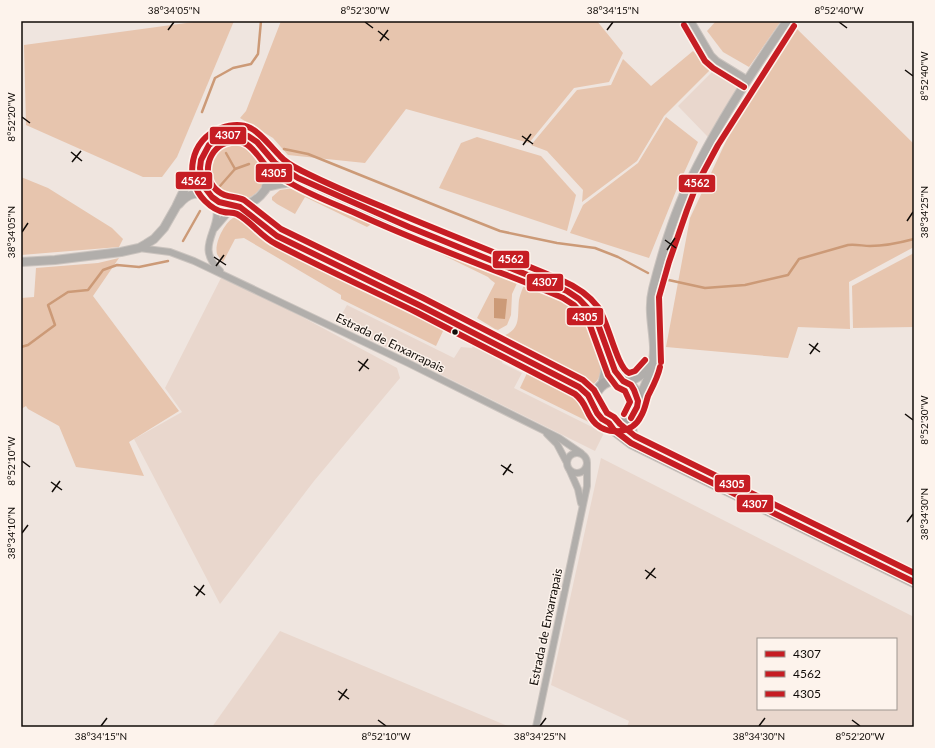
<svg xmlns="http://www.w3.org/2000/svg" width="935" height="748" font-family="Lato,sans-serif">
<rect width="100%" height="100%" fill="#efe5df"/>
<g fill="#e9d7cd" fill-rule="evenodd">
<polygon points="716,68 740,83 708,137 678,106"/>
<polygon points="221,278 278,304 397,368 400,378 314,481 220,604 134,439 182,412 165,388"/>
<polygon points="347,305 454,358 461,347 472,348 477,338 507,353 502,363 522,373 514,388 604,433 595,451 337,323"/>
<path d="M601,458L914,617V727H627L629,721L551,685ZM758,639H896V709H758Z"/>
<polygon points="280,631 510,727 212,727"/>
</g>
<g fill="#e7c5ae">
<polygon points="201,21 234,21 177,157 162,177 143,177 26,125 24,45"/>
<polygon points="281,21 597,21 623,53 609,82 574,88 529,143 406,109 365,163 288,155 273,138 240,118 246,111"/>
<polygon points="716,21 781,21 749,67 723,52 707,31"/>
<polygon points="795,27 914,144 914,247 849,282 850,329 798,327 788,358 666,347 690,218 735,122"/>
<polygon points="693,51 711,69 664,116 637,161 582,202 583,190 547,151 531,145 577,90 611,85 623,59 651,86"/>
<polygon points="666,117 698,142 678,186 649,258 570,233 583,205 638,163"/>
<polygon points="477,137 541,156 576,195 567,231 439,188 461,143"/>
<circle cx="237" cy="171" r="29"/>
<polygon points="21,177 48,188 112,228 123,239 119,247 21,255"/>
<polygon points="294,188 307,191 519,279 512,294 511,315 507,325 498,330 495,329 477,318 495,283 491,280 488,277 377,223 373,223 367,227 305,197 295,214 277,204 272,200 272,197 280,190"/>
<path d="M242,216L267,236L287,248L438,323L444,329L436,346L341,299V295L244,238L235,239L223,262C221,260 218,256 217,254C214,243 225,221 235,217C237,216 240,217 242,216Z"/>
<polygon points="914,253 914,327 853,328 852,286"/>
<polygon points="119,258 93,296 179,411 129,442 144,476 76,467 59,426 28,409 26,406 21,409 21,298 34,297 36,268 98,263"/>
<path d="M525,282C570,297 592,307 599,358C601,369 602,379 592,385L587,381L499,337C522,331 517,318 519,300C520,294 523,288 525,282Z"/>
<polygon points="528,371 557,386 578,392 584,399 590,416 597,426 520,388"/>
</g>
<polygon fill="#cc9a77" points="494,298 507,299 505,319 494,318"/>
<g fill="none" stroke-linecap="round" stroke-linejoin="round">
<g stroke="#cc9a77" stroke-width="2.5">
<polyline points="202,112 215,78 233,68 251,64 258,54 261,21"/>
<polyline points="284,149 308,154 447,210 500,231 557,243 595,248 618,257 648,273"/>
<polyline points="235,169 249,164"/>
<polyline points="220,186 235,169 226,153"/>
<polyline points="183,241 200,211"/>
<path d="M664,279L705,288L745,285L788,275L799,259L848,245C856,244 863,246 870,246C886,246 899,243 914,239"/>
<polyline points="21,347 28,345 55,325 48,305 68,292 88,290 103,270 117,265 139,267 168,261"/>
</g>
<g stroke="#cac3be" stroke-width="8">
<g id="minor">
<polyline points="691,21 711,55 717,61 748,80"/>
<path d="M213,198C228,229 191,243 220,271"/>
<polyline points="215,228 227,214 236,206"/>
<polyline points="139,248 170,252 194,261 408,363 559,438 581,453"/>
<polyline points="547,434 557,444 567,463"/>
<circle cx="577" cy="463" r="10"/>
<polyline points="570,471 578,489 581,503"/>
<polyline points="536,727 587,486 587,465"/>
</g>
</g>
<g stroke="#cac3be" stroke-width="10">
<g id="tertiary">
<circle cx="235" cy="170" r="36"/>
<polyline points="268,156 277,165 297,177 384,217 567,291 579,299 595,316 615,371 623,381"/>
<path d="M266,187C280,184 291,181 305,183"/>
<path d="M179,204C188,193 198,191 211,196"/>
<polyline points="21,262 55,260 121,252 139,248 146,244 154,239 164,228 176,207 195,167 202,155"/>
<path d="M626,382C637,380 644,374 651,365"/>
<polyline points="602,385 605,372 604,349"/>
<path d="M638,401C646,383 655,366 654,346C653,326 648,309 653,289C662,253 674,213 691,179C717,125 752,71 787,21"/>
</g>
</g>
<g stroke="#cac3be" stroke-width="12">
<g id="primary">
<circle cx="616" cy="402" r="22"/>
<path d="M631,418C630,429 631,438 638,446"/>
<polyline points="609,423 614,430 631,443 914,582"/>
</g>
</g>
<use href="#minor" stroke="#b1aeab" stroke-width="6"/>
<use href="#tertiary" stroke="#b1aeab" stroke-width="8"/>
<use href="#primary" stroke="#aaa5a3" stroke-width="10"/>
<g stroke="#fdf3ec" stroke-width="9">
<polyline id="bus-1" points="631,418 637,407 638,401 634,390 631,385 623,381 615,371 595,316 579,299 567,291 409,227 298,178 275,163 257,142 248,136 233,134 220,137 209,145 201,160 200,168 202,184 212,197 219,202 240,207 277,236 419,305 579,387 588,395 597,413 602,419 609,423 614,430 631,443 914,582"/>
</g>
<g stroke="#fdf3ec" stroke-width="9">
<g id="bus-2">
<polyline points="684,25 705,61 713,68 744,87"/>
<path d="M645,360L635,371L629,373C617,368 608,321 598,307C588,294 575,286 561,280C502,255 442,232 383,207C356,196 328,184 302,171C294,167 286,163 280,156C261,137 252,117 221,128C190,139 183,179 205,201C210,206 217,211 224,212C228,213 233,212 237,214C251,221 261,237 276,244C322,268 369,289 416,312C469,339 522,367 575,394C588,404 585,414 596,424C610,436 633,433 641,416C645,410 646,402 648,396C653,386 658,377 660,367"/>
<polyline points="661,362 659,297 669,262 687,210 697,184 718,145 794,26"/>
</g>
</g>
<g stroke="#fdf3ec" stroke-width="9">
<path id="bus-3" d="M624,414L630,402L625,391L617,387L608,375L588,320L574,305L563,298C534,285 503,274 473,262C432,246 392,230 353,212C332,203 311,195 292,184C284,180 276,175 269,169C256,156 250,135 226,143C206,150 201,179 219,192C226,198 236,196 244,200L281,229L423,298L583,380L594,390L607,413L614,417L620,424L635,436L914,573"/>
</g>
<use href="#bus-1" stroke="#c61d23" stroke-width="6"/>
<use href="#bus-2" stroke="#c61d23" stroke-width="6"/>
<use href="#bus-3" stroke="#c61d23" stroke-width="6"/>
</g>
<path fill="none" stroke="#100b07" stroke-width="1.5" d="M365,22L373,28M839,22L847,28M168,30L174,22M607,30L613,22M378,31L389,40M380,41L388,30M905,70L913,76M22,117L30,123M522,136L533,144M523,145L531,134M71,152L82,161M72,162L81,151M907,221L913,212M22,232L28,223M665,240L676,248M667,250L675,238M214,257L226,265M216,266L224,255M809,344L820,352M810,354L818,343M358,361L369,369M359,371L368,359M905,414L913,420M22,461L30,467M501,465L513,473M503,475L511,464M51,482L62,490M52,492L60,481M907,522L913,514M22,533L28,525M645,570L656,578M646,579L655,568M194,586L205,595M196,596L204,585M338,691L349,699M339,700L347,689M378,720L386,726M852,720L860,726M101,726L107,718M540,726L546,718M759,726L765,718"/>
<circle fill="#100b07" stroke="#fdf3ec" stroke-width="1.5" cx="455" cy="332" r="3.5"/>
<g text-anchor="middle" stroke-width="3" stroke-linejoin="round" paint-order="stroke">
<g font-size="12" fill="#100b07" stroke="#fdf3ec">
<text transform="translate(390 343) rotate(26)" y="4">Estrada de Enxarrapais</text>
<text transform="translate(546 627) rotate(-78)" y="4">Estrada de Enxarrapais</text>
</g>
</g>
<g stroke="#fdf3ec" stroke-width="1.5">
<rect x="209" y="126" width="38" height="19" rx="4" fill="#c61d23"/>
<rect x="255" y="163" width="38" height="20" rx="4" fill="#c61d23"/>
<rect x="175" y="171" width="38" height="19" rx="4" fill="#c61d23"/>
<rect x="678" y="174" width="38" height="19" rx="4" fill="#c61d23"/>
<rect x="492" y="250" width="38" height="19" rx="4" fill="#c61d23"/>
<rect x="526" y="273" width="38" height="19" rx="4" fill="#c61d23"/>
<rect x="566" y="307" width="38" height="19" rx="4" fill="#c61d23"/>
<rect x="714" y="474" width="37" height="19" rx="4" fill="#c61d23"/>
<rect x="736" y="494" width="38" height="19" rx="4" fill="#c61d23"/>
</g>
<g font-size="11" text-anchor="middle" font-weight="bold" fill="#fff">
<text x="228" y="139">4307</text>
<text x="274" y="177">4305</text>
<text x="194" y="185">4562</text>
<text x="697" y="187">4562</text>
<text x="511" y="263">4562</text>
<text x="545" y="286">4307</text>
<text x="585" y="321">4305</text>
<text x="732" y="488">4305</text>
<text x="755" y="508">4307</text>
</g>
<rect width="935" height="748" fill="none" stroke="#fdf3ec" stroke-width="44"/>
<rect x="757" y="638" width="140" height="72" fill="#fdf3ec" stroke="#9e9690"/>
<rect x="765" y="651" width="20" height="6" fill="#c61d23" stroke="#9e9690"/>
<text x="793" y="658" font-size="12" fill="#100b07">4307</text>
<rect x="765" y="671" width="20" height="6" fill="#c61d23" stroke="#9e9690"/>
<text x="793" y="678" font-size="12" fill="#100b07">4562</text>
<rect x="765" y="691" width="20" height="6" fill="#c61d23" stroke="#9e9690"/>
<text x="793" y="698" font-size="12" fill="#100b07">4305</text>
<rect x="22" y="22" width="891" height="704" fill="none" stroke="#100b07" stroke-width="1.5"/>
<g font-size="10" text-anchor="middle" fill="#100b07">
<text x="174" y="14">38°34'05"N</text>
<text x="365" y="14">8°52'30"W</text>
<text x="613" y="14">38°34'15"N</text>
<text x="839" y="14">8°52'40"W</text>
<text transform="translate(924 76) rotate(-90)" y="4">8°52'40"W</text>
<text transform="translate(11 117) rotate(-90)" y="4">8°52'20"W</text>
<text transform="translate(924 212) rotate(-90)" y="4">38°34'25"N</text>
<text transform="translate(11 232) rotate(-90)" y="4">38°34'05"N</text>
<text transform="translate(924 420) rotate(-90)" y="4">8°52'30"W</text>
<text transform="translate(11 461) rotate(-90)" y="4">8°52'10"W</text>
<text transform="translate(924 514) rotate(-90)" y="4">38°34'30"N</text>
<text transform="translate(11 533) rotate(-90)" y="4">38°34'10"N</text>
<text x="101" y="740">38°34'15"N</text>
<text x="386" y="740">8°52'10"W</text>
<text x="540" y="740">38°34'25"N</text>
<text x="759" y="740">38°34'30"N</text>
<text x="860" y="740">8°52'20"W</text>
</g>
</svg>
